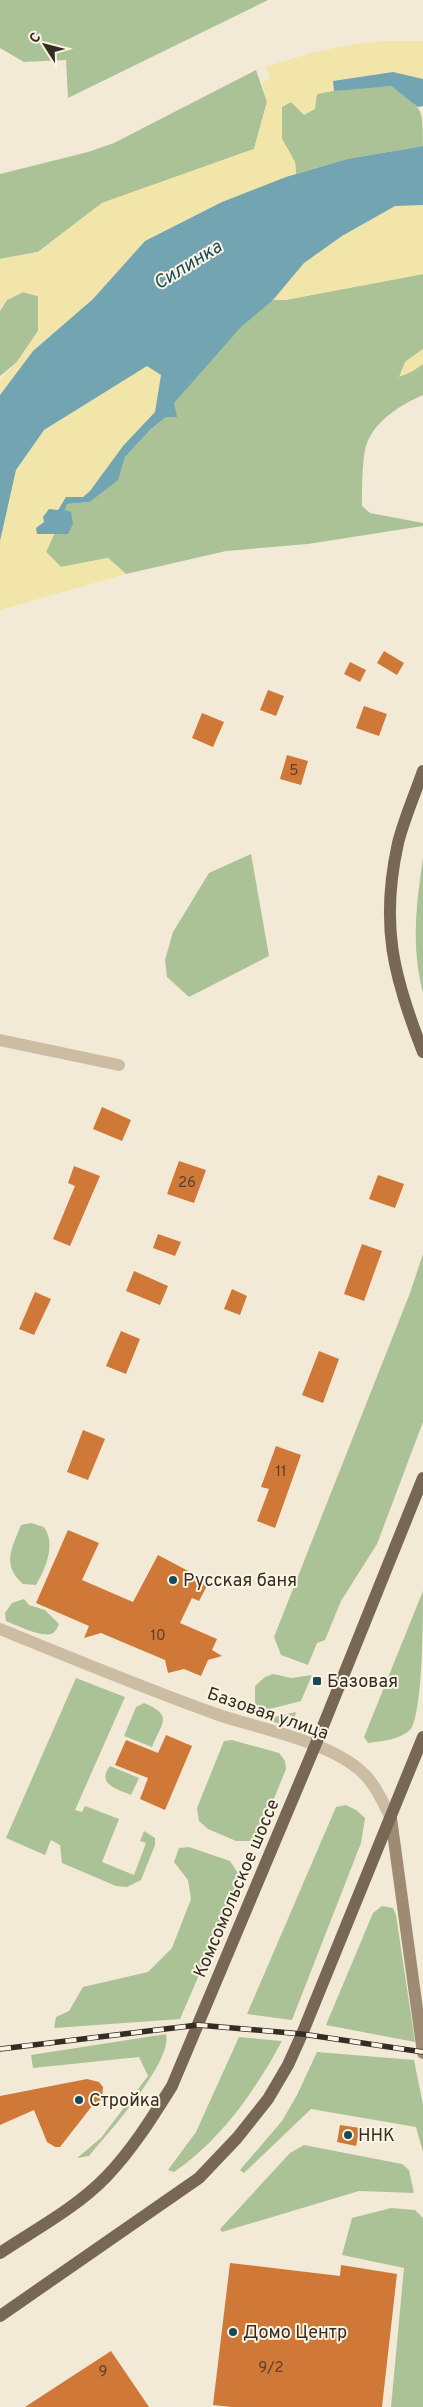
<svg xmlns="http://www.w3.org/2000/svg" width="423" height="2407" font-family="Overpass,sans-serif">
<rect width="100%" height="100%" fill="#f2ead6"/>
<g fill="#abc296">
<polygon points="0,0 268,0 68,98 66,60 24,62 0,48"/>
<polygon points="256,70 267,102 254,149 102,203 38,252 0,259 0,174 88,152 114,143"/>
<path d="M391,86C423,110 423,105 423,146L347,159L296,174L295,162L282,139L281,107C315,88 354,88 391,86Z"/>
<path d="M423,274V349L405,362L411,372L423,364V395C402,404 376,420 367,443C362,455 362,491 362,506L370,513L423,523V526L308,544L226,551L126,574L108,558L61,567L46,552L55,532L68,534L65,510L67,504L90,502L117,480L125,457L151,429L166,417L174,403C191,383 252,307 274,300C277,299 282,300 285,300Z"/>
<polygon points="23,292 38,296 38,331 17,362 0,376 0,311 7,300"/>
<polygon points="251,854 269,956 189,997 167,977 165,960 173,932 209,873"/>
<path d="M423,858V993C411,945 416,907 423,858Z"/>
<polygon points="423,1254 423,1422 377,1544 341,1601 325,1640 317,1643 308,1665 281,1655 274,1637 410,1293"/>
<path d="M31,1523L44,1527C56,1544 46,1568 36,1585L23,1584C1,1565 12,1548 21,1525Z"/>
<path d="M423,1591C423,1619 423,1710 411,1729C400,1740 382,1741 368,1743L364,1737Z"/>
<path d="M24,1599L29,1605L45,1610L59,1624C57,1628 56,1631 53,1633C44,1639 16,1625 6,1621L5,1613L12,1603Z"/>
<polygon points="273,1674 291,1678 312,1675 301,1701 258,1712 255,1707 255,1686 265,1677"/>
<polygon points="76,1678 125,1697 75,1810 82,1812 85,1806 119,1819 102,1862 134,1875 146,1843 140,1841 144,1831 155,1838 155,1845 141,1880 127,1887 116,1886 62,1863 60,1845 51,1840 45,1855 6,1838"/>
<path d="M144,1703C174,1716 162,1722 152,1747L124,1736L136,1707Z"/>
<polygon points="296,1712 293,1724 283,1725 265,1719"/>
<polygon points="232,1740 279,1753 285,1761 286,1769 260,1833 250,1841 236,1841 208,1829 199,1821 197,1808 224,1741"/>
<path d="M110,1766L139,1778L131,1795C117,1789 96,1784 110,1766Z"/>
<polygon points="346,1805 356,1810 365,1818 361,1843 292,2020 247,2014 336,1807"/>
<polygon points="189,1847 230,1861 241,1878 180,2019 54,2028 56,2017 69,2011 83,1987 148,1972 172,1948 191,1899 188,1880 174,1862 179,1848"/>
<polygon points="382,1906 393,1908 396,1915 415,2042 326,2025 373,1913"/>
<path d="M166,2034C173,2062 108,2133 89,2156L77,2158L101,2138L148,2076L139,2057L33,2068L31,2055Z"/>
<path d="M239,2037L282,2041C255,2091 221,2140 174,2172L168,2170L196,2132Z"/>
<polygon points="317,2052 414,2060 423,2105 423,2152 416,2127 311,2109 244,2173 240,2170 282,2121 297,2095"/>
<polygon points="304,2145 402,2164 409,2170 414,2193 359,2191 222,2232 220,2229 290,2153"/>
<polygon points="391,2208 415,2210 423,2218 423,2407 391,2407 404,2268 342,2255 352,2218"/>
</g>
<g fill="#f1e5a9">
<path d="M386,41H423V79L393,72L333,81L334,91L317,94L315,109L304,115L291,102L282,107V139L295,162L296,174L222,202L145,241L93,299L33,351L0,395V380L17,362L38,331V296L22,292L7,300L0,308V259L38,252L102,203L254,149L267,102L262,83L270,78L265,67C308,53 342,44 386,41Z"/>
<polygon points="423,205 423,274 285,300 273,300 304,263 342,236 395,206"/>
<polygon points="423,349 423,364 411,372 399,377 405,362"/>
<path d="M147,365L161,375L156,412L123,446L90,491L83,497H66C58,511 46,520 37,534L55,532L46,552L61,567L108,558L126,574L0,610V541L16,470L44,430Z"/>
</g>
<g fill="#73a4b1">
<polygon points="393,72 423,79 423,106 418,107 391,86 334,91 333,81"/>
<polygon points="423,146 423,205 395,206 342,236 304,263 273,300 241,327 174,403 177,417 166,417 151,429 125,457 118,480 90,502 67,504 65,510 71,512 73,524 68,534 37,534 36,528 44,522 43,517 49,509 58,510 66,497 83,497 90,491 123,446 155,412 161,375 147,366 44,430 16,470 0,541 0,395 33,351 93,299 145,241 222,202 286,177 347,159"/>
</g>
<g fill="#cf7838">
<polygon points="384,651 404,663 397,675 377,663"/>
<polygon points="350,662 366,670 360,682 344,674"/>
<polygon points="268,690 284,696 276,716 260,710"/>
<polygon points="364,706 387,714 379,736 356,728"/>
<polygon points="202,713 224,722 213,747 192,738"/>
<polygon points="287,755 308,761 301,785 280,779"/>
<polygon points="102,1107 131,1120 122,1141 93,1129"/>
<polygon points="179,1161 206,1170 194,1203 167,1194"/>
<polygon points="74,1166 100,1176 70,1246 53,1239 75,1186 68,1183"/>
<polygon points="378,1175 404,1184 395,1208 369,1199"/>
<polygon points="158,1234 181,1242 175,1256 153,1248"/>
<polygon points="362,1244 382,1251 364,1301 344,1294"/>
<polygon points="134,1271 168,1286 160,1305 126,1291"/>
<polygon points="232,1289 247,1296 240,1315 224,1309"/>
<polygon points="35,1292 51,1299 34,1335 19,1329"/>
<polygon points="121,1331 140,1339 126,1374 106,1366"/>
<polygon points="319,1351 339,1359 323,1403 302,1395"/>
<polygon points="83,1430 105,1439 88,1480 67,1472"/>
<polygon points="276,1446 301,1455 275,1528 257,1521 269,1489 261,1487"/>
<polygon points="68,1530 99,1543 82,1580 133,1602 158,1555 209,1582 199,1601 192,1598 180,1623 217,1639 212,1650 222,1656 208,1660 201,1676 184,1669 168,1673 165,1660 101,1633 84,1638 89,1626 36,1603"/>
<polygon points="166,1735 192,1746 165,1810 140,1799 148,1778 115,1765 126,1740 158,1753"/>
<polygon points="87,2079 99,2082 103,2087 102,2099 92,2106 60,2147 55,2147 47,2142 34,2110 0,2125 0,2096"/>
<polygon points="340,2125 360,2128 356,2146 337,2142"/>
<polygon points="230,2263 340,2276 341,2265 397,2274 382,2407 232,2407 213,2405"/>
<polygon points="111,2351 149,2407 25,2407 51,2390"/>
</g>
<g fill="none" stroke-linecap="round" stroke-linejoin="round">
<g stroke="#cbbca2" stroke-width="12">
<polyline points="0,1040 119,1065"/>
<path d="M0,1629C71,1658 143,1688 216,1714C259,1729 330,1741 363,1773C376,1785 383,1803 391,1818"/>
</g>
<polyline stroke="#9f8b73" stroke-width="12" points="391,1818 423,2053"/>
<g stroke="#786755" stroke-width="12">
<path d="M423,771C415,794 404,819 398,843C380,924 393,976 423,1052"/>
<path d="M0,2253C36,2229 76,2208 106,2177C132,2150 152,2118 172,2086L315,1746L423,1478"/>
<polyline points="0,2316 199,2178 237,2138 268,2099 288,2065 302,2034 423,1737"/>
</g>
<g stroke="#352d25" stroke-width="5.5">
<polyline id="rail" points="0,2049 198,2025 302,2034 423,2052"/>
</g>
<use href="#rail" stroke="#faf4e3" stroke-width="4" stroke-dasharray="11" stroke-linecap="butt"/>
</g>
<g fill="#184959" stroke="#faf4e3" stroke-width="2">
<circle cx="173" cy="1580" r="5"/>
<rect x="312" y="1676" width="10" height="10" rx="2.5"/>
<circle cx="79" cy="2100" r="5"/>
<circle cx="348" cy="2135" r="5"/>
<circle cx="233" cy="2332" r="5"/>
</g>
<g text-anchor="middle" stroke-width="4" stroke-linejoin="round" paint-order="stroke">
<g font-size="15" fill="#5c402a">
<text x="294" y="775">5</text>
<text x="187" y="1187">26</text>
<text x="281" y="1476">11</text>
<text x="158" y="1640">10</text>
<text x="271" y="2372">9/2</text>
<text x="103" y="2376">9</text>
</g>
<g font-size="18" fill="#352d25" stroke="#faf4e3" text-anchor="start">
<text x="183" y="1586">Русская баня</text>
<text x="327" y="1687">Базовая</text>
<text x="89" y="2106">Стройка</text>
<text x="358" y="2141">ННК</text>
<text x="243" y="2338">Домо Центр</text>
</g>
<g font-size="18" fill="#352d25" stroke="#faf4e3">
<text transform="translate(268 1713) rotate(19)" y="6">Базовая улица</text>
<text transform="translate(236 1888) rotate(-67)" y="6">Комсомольское шоссе</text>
</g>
<g font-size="19" font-style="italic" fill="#184959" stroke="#faf4e3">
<text transform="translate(187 264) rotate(-32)" y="7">Силинка</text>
</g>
</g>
<g transform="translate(45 45) rotate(306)" stroke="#faf4e3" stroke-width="4" paint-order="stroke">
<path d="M0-4L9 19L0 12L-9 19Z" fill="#352d25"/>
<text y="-8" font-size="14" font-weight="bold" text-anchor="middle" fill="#352d25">С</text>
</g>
</svg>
